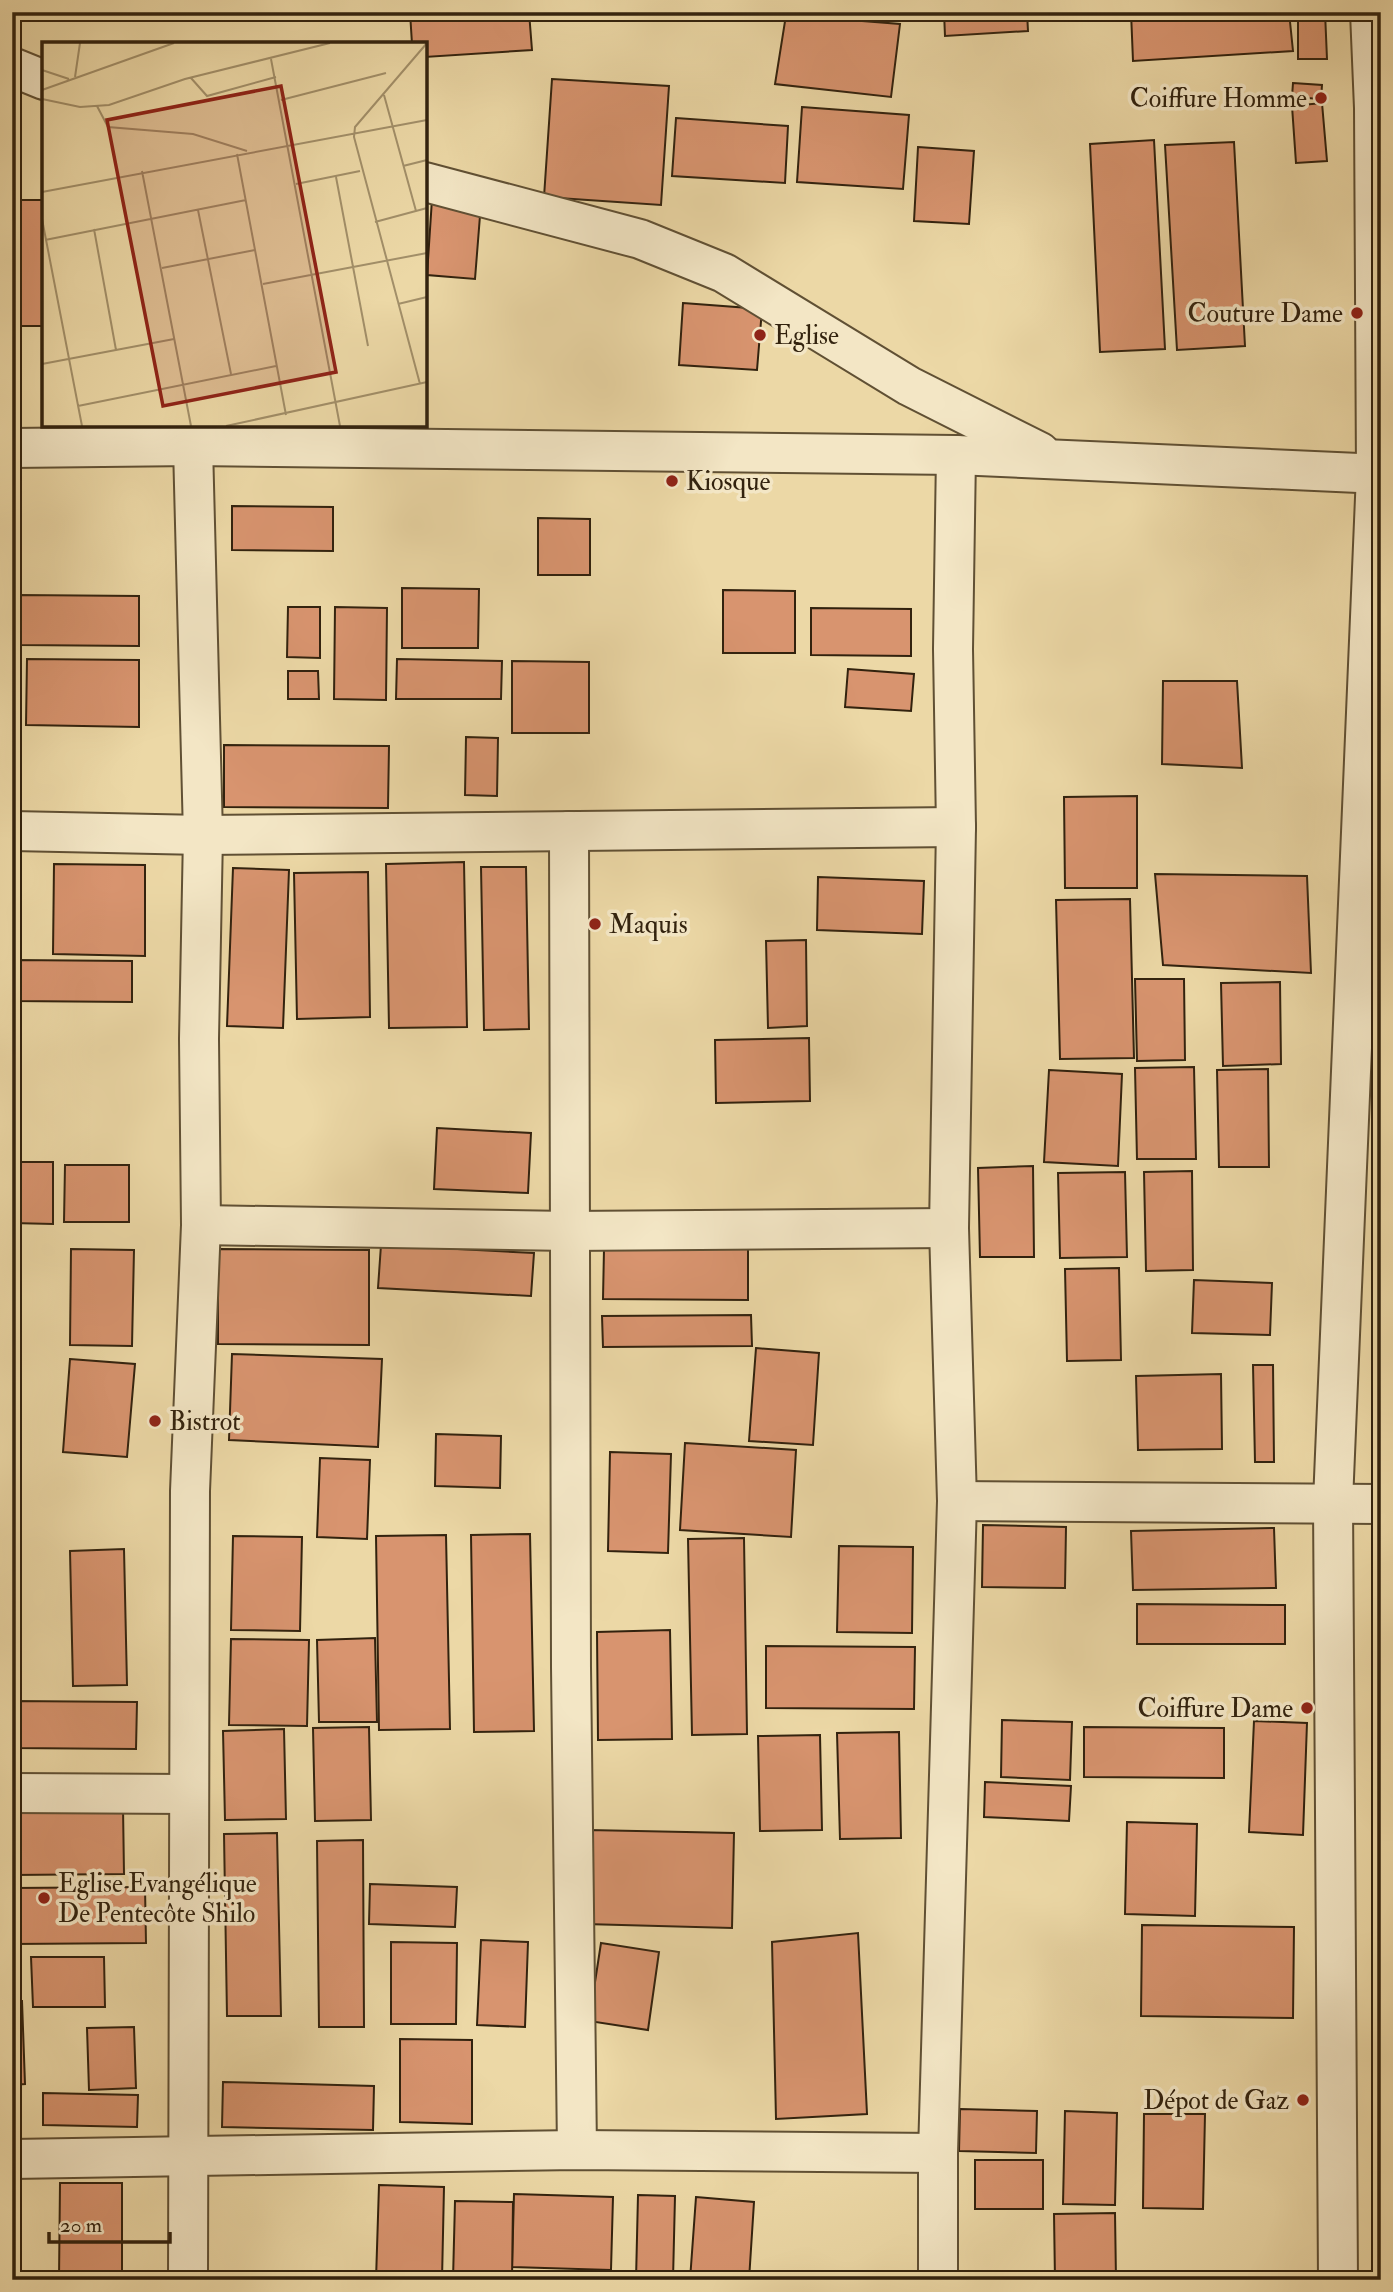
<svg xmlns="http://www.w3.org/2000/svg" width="1393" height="2292" font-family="'IM FELL Double Pica',serif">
<rect width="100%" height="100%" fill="#ecd8a6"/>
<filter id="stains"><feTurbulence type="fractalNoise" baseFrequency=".00286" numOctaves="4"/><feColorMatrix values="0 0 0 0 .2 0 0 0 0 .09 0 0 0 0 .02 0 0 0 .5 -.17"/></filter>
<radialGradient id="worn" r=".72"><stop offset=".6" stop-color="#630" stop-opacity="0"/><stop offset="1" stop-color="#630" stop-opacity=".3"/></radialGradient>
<g fill="#d8946f" stroke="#32220e" stroke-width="2">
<polygon points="410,12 529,12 532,50 425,57 425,44 412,44"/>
<polygon points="944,12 1027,12 1028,31 945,36"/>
<polygon points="1131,12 1289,12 1293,51 1133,61"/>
<polygon points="1298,12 1325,12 1327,59 1298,59"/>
<polygon points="786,15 900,24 891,97 775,84"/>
<polygon points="552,79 669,86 661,205 544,197"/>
<polygon points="1293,83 1322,85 1321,99 1292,97"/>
<polygon points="1322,103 1327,161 1296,163 1292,106"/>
<polygon points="802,107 909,115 903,189 797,182"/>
<polygon points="676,118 788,126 785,183 672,176"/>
<polygon points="1154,140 1165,349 1100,352 1090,144"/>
<polygon points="1234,142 1245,346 1177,350 1165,145"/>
<polygon points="918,147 974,151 969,224 914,221"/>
<polygon points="432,199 481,203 475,279 427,275"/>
<rect x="12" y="200" width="32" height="126"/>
<polygon points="683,303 762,309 757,370 679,365"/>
<polygon points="232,506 333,507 333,551 232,550"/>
<polygon points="538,518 590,519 590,575 538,575"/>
<polygon points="402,588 479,589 478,648 402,648"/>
<polygon points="723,590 795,591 795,653 723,653"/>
<polygon points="19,595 139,596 139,646 19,645"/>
<polygon points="288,607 320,607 320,658 287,657"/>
<polygon points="335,607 387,608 386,700 334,699"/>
<polygon points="811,608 911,609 911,656 811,655"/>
<rect x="12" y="652" width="4" height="55"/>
<polygon points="27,659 139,660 139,727 26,725"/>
<polygon points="397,659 502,661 501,699 396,699"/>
<polygon points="512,661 589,662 589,733 512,733"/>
<polygon points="848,669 914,674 911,711 845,707"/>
<polygon points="288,671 318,671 319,699 288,699"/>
<polygon points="1163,681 1237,681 1242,768 1162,764"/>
<polygon points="466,737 498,738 497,796 465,795"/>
<polygon points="224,745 389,746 388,808 224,807"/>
<polygon points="1137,796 1137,888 1065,888 1064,797"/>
<polygon points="464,862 467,1027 389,1028 386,864"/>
<polygon points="54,864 145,865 145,956 53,954"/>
<polygon points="481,867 526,867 529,1029 484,1030"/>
<polygon points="233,868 289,870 283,1028 227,1026"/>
<polygon points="368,872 370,1017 297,1019 294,873"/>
<polygon points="1155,874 1307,876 1311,973 1163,965"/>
<polygon points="818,877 924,881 922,934 817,930"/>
<polygon points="1130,899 1134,1058 1060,1059 1056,900"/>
<polygon points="806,940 807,1026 768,1028 766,941"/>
<polygon points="12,960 132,961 132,1002 12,1001"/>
<polygon points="1135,979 1184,979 1185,1060 1137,1061"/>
<polygon points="1280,982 1281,1064 1223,1066 1221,983"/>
<polygon points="809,1038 810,1101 716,1103 715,1040"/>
<polygon points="1194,1067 1196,1159 1137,1159 1135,1068"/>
<polygon points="1268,1069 1269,1167 1219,1167 1217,1070"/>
<polygon points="1049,1070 1122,1074 1118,1166 1044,1162"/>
<polygon points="437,1128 531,1133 528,1193 434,1189"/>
<polygon points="12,1162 53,1162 53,1224 12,1223"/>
<polygon points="65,1165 129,1165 129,1222 64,1222"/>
<polygon points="1033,1166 1034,1257 980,1257 978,1168"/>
<polygon points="1192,1171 1193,1270 1146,1271 1144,1172"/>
<polygon points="1125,1172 1127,1257 1060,1258 1058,1173"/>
<polygon points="381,1245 534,1253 531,1296 378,1288"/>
<polygon points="71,1249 134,1250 132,1346 70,1345"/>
<polygon points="218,1249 369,1250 369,1345 218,1344"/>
<polygon points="604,1249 748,1249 748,1300 603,1299"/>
<polygon points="1119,1268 1121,1360 1067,1361 1065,1269"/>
<polygon points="1194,1280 1272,1283 1270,1335 1192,1333"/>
<polygon points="751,1315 752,1346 603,1347 602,1316"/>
<polygon points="756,1348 819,1353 813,1445 749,1441"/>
<polygon points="232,1354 382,1359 378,1447 229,1440"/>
<polygon points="70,1359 135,1364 127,1457 63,1452"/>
<polygon points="1253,1365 1273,1365 1274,1462 1255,1462"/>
<polygon points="1221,1374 1222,1449 1138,1450 1136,1376"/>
<polygon points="436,1434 501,1436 500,1488 435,1486"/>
<polygon points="685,1443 796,1450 791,1537 680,1530"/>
<polygon points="610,1452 671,1454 668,1553 608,1551"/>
<polygon points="320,1458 370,1460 367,1539 317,1537"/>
<polygon points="983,1525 1066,1527 1065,1588 982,1587"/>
<polygon points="1274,1528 1276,1588 1133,1590 1131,1531"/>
<polygon points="530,1534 534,1731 474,1732 471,1535"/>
<polygon points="446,1535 450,1729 379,1730 376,1536"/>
<polygon points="233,1536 302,1537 300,1631 231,1630"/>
<polygon points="744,1538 747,1734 692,1735 688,1539"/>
<polygon points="839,1546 913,1547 912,1633 837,1632"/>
<polygon points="124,1549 127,1685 73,1686 70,1551"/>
<polygon points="1137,1604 1285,1605 1285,1644 1137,1644"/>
<polygon points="670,1630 672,1739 598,1740 597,1632"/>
<polygon points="375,1638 377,1722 319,1722 317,1640"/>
<polygon points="231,1639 309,1640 307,1726 229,1725"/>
<polygon points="766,1646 915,1647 914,1709 766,1708"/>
<polygon points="12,1701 137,1702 136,1749 12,1748"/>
<polygon points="1002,1720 1072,1722 1070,1780 1001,1777"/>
<polygon points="1254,1721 1307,1723 1303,1835 1249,1832"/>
<polygon points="369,1727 371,1820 315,1821 313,1728"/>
<polygon points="1084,1727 1224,1728 1224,1778 1084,1777"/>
<polygon points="284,1729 286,1819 225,1820 223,1731"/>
<polygon points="899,1732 901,1838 840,1839 837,1733"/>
<polygon points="820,1735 822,1830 760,1831 758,1736"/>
<polygon points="985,1782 1071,1786 1069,1821 984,1817"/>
<polygon points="123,1807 124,1874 12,1875 12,1809"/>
<polygon points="1127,1822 1197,1824 1195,1916 1125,1914"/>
<polygon points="588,1830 734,1833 732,1928 585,1924"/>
<polygon points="277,1833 281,2016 227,2016 224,1834"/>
<polygon points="363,1840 364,2027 319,2027 317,1841"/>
<polygon points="370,1884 457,1887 455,1927 369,1924"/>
<polygon points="145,1887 146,1943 12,1944 12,1888"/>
<polygon points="1142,1925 1294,1927 1293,2018 1141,2016"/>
<polygon points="858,1933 867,2114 776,2119 772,1942"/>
<polygon points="481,1940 528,1942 525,2027 477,2025"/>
<polygon points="391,1942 457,1943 456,2024 391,2024"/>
<polygon points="601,1943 659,1952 648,2030 589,2021"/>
<polygon points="31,1957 104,1957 105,2007 33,2007"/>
<polygon points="12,2001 22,2001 25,2084 12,2085"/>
<polygon points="134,2027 136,2088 89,2090 87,2028"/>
<polygon points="400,2039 472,2040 472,2124 400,2122"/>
<polygon points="223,2082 374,2086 373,2130 222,2127"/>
<polygon points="43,2093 138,2095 137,2127 43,2125"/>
<polygon points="960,2109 1037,2111 1036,2153 959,2151"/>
<polygon points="1065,2111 1117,2113 1115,2205 1063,2204"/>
<polygon points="1144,2114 1205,2114 1203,2209 1143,2208"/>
<rect x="975" y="2160" width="68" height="49"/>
<polygon points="60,2183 122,2183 122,2280 59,2280"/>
<polygon points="379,2185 444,2187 442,2280 376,2280"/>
<polygon points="514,2194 613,2197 611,2270 512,2267"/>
<polygon points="638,2195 675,2196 673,2280 636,2280"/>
<polygon points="696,2197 754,2202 749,2280 690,2280"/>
<polygon points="455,2201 513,2202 512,2280 453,2280"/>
<polygon points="1115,2213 1116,2280 1055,2280 1054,2214"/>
</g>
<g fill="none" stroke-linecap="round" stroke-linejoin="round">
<g stroke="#605034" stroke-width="42">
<g id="minor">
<polyline points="12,67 44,80"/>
<polyline points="425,182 640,239 724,273 909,386 1040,452"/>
<polyline points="12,448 193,446 956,455 1381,474"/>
<polyline points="12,831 203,835 956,827"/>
<polyline points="569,831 571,1667 577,2150"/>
<polyline points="201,1225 569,1231 949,1228"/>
<polyline points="957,1501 1381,1504"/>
<polyline points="12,1793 188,1794"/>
<polyline points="12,2159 577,2150 938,2153"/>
<polyline points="188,2280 190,1491 201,1225 199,1039 203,835 193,446"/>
<polyline points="938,2280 938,2153 957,1501 949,1228 956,827 953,649 956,455"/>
<polyline points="1338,2280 1333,1502 1376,474 1374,108 1370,12"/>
</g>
</g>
<use href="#minor" stroke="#f3e6c5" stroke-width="38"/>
</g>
<g fill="#8f2418" stroke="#f3e6c5" stroke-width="2.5">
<circle cx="1321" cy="98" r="7"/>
<circle cx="1357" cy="313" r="7"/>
<circle cx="760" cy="335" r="7"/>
<circle cx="672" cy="481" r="7"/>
<circle cx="595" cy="924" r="7"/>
<circle cx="155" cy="1421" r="7"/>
<circle cx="1307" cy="1708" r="7"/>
<circle cx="44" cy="1898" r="7"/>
<circle cx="1303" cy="2100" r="7"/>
</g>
<g text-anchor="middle" stroke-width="7" stroke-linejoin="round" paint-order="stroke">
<g font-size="26" fill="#32220e" stroke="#f3e6c5" text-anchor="start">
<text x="1307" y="107" text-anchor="end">Coiffure Homme</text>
<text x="1343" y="322" text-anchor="end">Couture Dame</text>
<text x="774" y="344">Eglise</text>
<text x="686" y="490">Kiosque</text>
<text x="609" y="933">Maquis</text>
<text x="169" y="1430">Bistrot</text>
<text x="1293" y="1717" text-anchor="end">Coiffure Dame</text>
<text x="58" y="1892">Eglise Evangélique<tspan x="58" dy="30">De Pentecôte Shilo</tspan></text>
<text x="1289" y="2109" text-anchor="end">Dépot de Gaz</text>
</g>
</g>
<g transform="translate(42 42)">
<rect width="385" height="385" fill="#ecd8a6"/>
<path fill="none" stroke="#a28f69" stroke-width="2" d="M229,17L298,384M0,28L27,37M33,35L38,1M149,36L165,54L234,35M0,48L132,1M342,53L374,169M0,57L38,65L67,63L143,37L288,1M239,58L344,31M55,64L66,85L151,92L205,109M195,112L244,373M361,124L385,118M100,129L149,384M294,135L326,304M254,142L318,129M0,150L385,78M156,168L189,332M0,177L40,384M333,180L385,166M52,187L74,308M3,198L204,158M120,226L213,208M221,242L385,211M356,262L385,255M0,322L132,297M378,342L312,95L313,85L385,1M36,364L234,324M184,384L385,340"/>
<path fill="#8f2418" fill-opacity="0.15" stroke="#8f2418" stroke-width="3.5" d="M239,44L294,330L121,364L65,78Z"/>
<rect width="385" height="385" fill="none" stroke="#32220e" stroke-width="3.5"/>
</g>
<rect width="1393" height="2292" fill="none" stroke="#ecd8a6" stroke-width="42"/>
<rect x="14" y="14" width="1365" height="2264" fill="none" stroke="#32220e" stroke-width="3.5"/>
<rect x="21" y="21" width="1351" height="2250" fill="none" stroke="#32220e" stroke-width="2"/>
<path d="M49 2232v10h121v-10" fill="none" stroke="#32220e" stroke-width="3.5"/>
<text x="60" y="2232" font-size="21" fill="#32220e" stroke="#f3e6c5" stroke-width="5" paint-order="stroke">20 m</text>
<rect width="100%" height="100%" filter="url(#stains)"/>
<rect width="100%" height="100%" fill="url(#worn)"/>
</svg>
